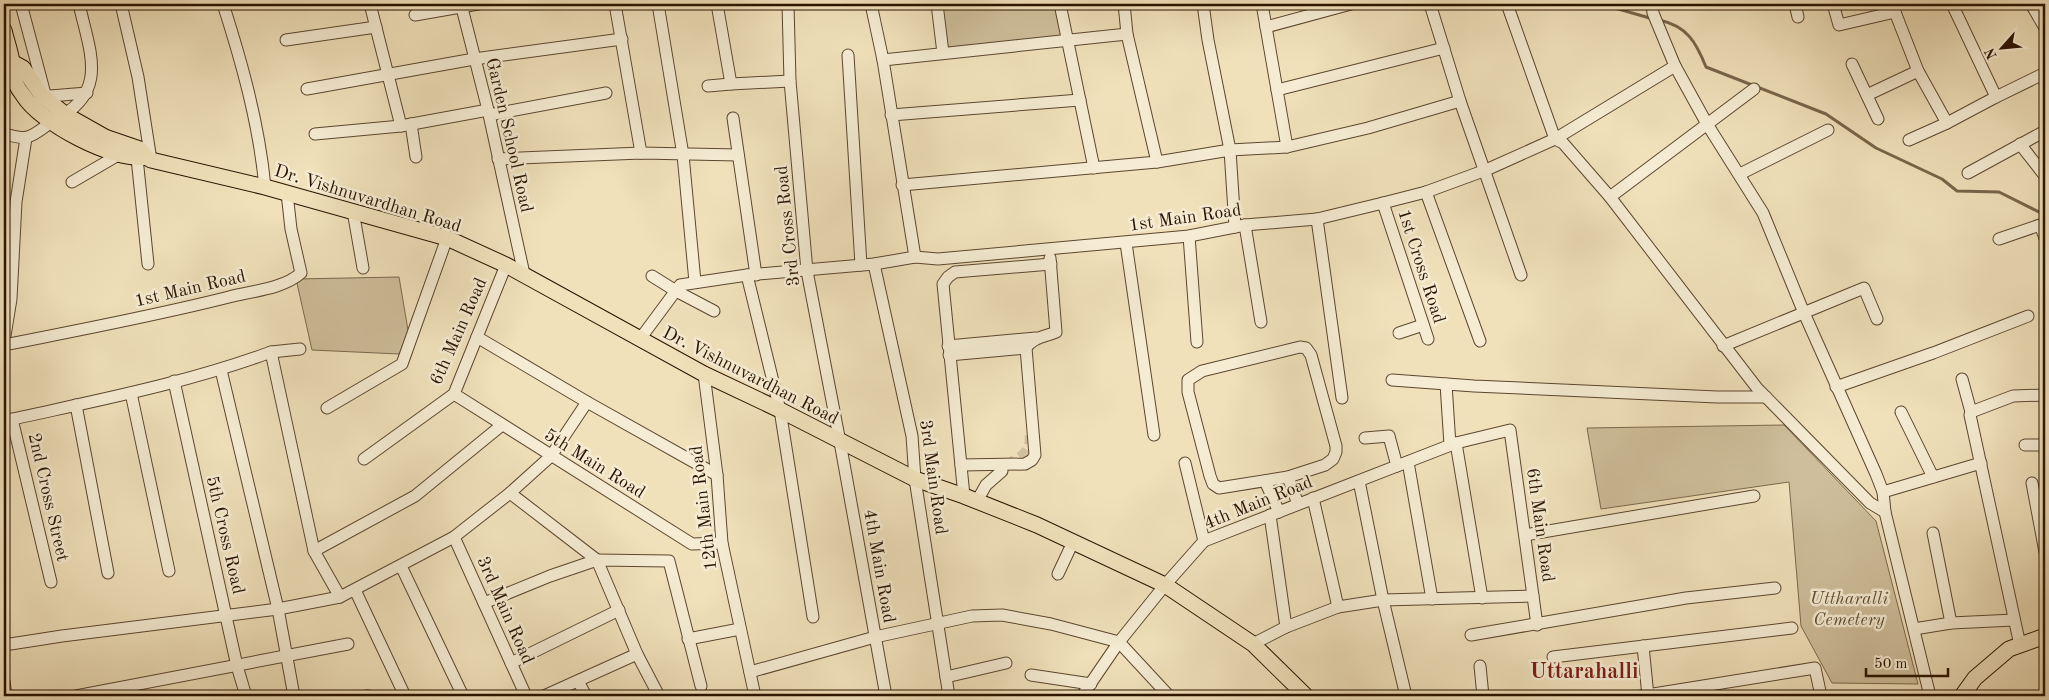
<svg xmlns="http://www.w3.org/2000/svg" width="2049" height="700" font-family="'Old Standard TT',serif">
<rect width="100%" height="100%" fill="#f0e1bb"/>
<filter id="stains"><feTurbulence type="fractalNoise" baseFrequency=".004" numOctaves="4"/><feColorMatrix values="0 0 0 0 .2 0 0 0 0 .09 0 0 0 0 .02 0 0 0 .5 -.17"/></filter>
<radialGradient id="worn" r=".72"><stop offset=".6" stop-color="#630" stop-opacity="0"/><stop offset="1" stop-color="#630" stop-opacity=".3"/></radialGradient>
<g fill="#cebe9b" stroke="#7c684e">
<polygon points="934,4 1056,4 1063,37 939,48"/>
<polygon points="399,277 409,336 399,354 312,350 296,279"/>
<polygon points="1784,425 1876,521 1918,684 1832,683 1801,626 1789,482 1601,509 1587,428"/>
</g>
<g fill="none" stroke-linecap="round" stroke-linejoin="round">
<g stroke="#79654a" stroke-width="3">
<polyline points="1601,4 1653,19"/>
<path d="M1659,20C1687,26 1696,42 1706,67L1826,114L1876,148L1942,179L1957,191L1999,192L2045,215"/>
</g>
<path stroke="#d2c29f" stroke-width="11" stroke-dasharray="11 5.5" stroke-linecap="butt" d="M1006,467C1019,455 1032,456 1030,435"/>
<g stroke="#5c462f" stroke-width="13">
<g id="minor">
<polyline points="21,4 45,94 50,96 87,93"/>
<polyline points="121,4 138,77 151,160"/>
<path d="M223,4C242,63 259,124 265,187"/>
<polyline points="370,4 401,126"/>
<polyline points="461,4 488,110 524,274"/>
<polyline points="615,4 641,153"/>
<polyline points="658,4 683,155 695,282"/>
<polyline points="717,4 731,84 790,81"/>
<polyline points="788,4 790,81 807,271 840,442 886,696"/>
<polyline points="871,4 883,60 915,257"/>
<polyline points="937,4 943,53"/>
<polyline points="1060,4 1094,168"/>
<polyline points="1203,4 1208,40 1230,150 1235,227"/>
<polyline points="1262,4 1287,147"/>
<polyline points="1430,4 1460,101 1521,275"/>
<polyline points="1507,4 1555,139"/>
<polyline points="1652,4 1653,13 1675,66 1707,124 1763,213 1804,313 1876,474 1883,492 1885,512 1930,696"/>
<polyline points="1795,4 1798,17"/>
<polyline points="1833,4 1839,25 1895,12 1893,4"/>
<polyline points="2031,4 2045,28"/>
<polyline points="1895,12 1918,71 1947,123"/>
<polyline points="415,15 478,4"/>
<polyline points="1266,27 1351,4"/>
<polyline points="286,40 376,27"/>
<polyline points="848,55 861,265"/>
<polyline points="883,60 1127,34"/>
<polyline points="1852,64 1878,119"/>
<polyline points="708,86 731,84"/>
<polyline points="307,89 474,59 622,39"/>
<polyline points="1277,90 1444,48"/>
<polyline points="1867,95 1918,71"/>
<polyline points="1996,97 2045,73"/>
<polyline points="489,115 606,93"/>
<polyline points="891,115 1080,100"/>
<polyline points="733,118 756,275"/>
<polyline points="411,124 416,157"/>
<path d="M4,134C10,135 21,139 27,137C36,135 45,126 53,121C110,93 90,53 79,4"/>
<polyline points="315,134 401,126 488,110"/>
<polyline points="1555,139 1563,143 1610,197 1757,388 1870,503 1885,512"/>
<polyline points="1909,140 1947,123 1996,97 1952,4"/>
<polyline points="2020,144 2045,176"/>
<polyline points="137,158 148,264"/>
<polyline points="498,159 641,153 738,155"/>
<polyline points="1157,162 1230,150 1287,147 1368,128 1460,101"/>
<polyline points="1968,173 2045,131"/>
<polyline points="1740,174 1828,130"/>
<polyline points="72,182 120,154"/>
<polyline points="902,185 1157,162 1127,34 1124,4"/>
<polyline points="1426,192 1480,341"/>
<polyline points="1610,197 1754,89"/>
<polyline points="1383,203 1428,339"/>
<polyline points="353,211 363,268"/>
<polyline points="1317,219 1342,398"/>
<polyline points="1245,225 1261,322"/>
<polyline points="1189,236 1197,342"/>
<polyline points="1999,239 2040,225 2045,238"/>
<polyline points="1126,243 1154,435"/>
<polyline points="874,264 912,436 915,479 949,696"/>
<polyline points="747,275 780,410 813,617"/>
<polyline points="652,276 676,291 714,311"/>
<polyline points="1399,333 1423,325"/>
<polyline points="477,337 587,402 717,475"/>
<polyline points="640,339 680,285 747,275 874,264 915,257 938,259 1189,236 1245,225 1317,219 1383,203 1426,192 1486,170 1555,139 1675,66"/>
<polyline points="4,342 11,299 16,202 26,138"/>
<path d="M4,345C79,330 154,316 229,297C252,291 283,289 301,273L291,229L287,193"/>
<polyline points="948,346 1036,338"/>
<polyline points="1723,346 1864,288 1877,319"/>
<polygon points="1300,347 1306,348 1311,355 1336,446 1336,452 1333,459 1325,465 1288,477 1219,488 1213,484 1210,476 1188,392 1188,380 1202,371"/>
<polyline points="271,352 300,349"/>
<polyline points="949,355 1026,348"/>
<polyline points="221,370 278,609 294,696"/>
<polyline points="704,374 717,475 722,543 755,696"/>
<polyline points="1962,379 1971,412 1970,415 2020,645"/>
<polyline points="1392,380 1474,386 1717,397 1766,397"/>
<polyline points="174,381 237,666 246,696"/>
<polyline points="1446,384 1450,445"/>
<polyline points="1836,387 1933,353 2028,316"/>
<polyline points="131,393 169,571"/>
<polyline points="454,394 692,544 722,543"/>
<polyline points="76,405 108,573"/>
<polyline points="327,408 402,364 447,238"/>
<polyline points="1901,412 1933,477"/>
<polyline points="1971,412 2013,396 2045,395"/>
<polyline points="12,419 51,582"/>
<path d="M4,421C93,401 184,384 271,352L314,551L340,597"/>
<polyline points="1365,438 1389,436 1397,466"/>
<polyline points="1456,443 1482,598"/>
<polyline points="2025,445 2045,445"/>
<polyline points="364,459 454,394 506,265"/>
<polyline points="1408,462 1432,599"/>
<polyline points="1185,463 1204,541"/>
<path d="M961,465L1025,464L1032,460L1035,455L1026,348C1033,337 1045,337 1056,332L1050,258"/>
<polyline points="1288,477 1298,504"/>
<polyline points="1265,481 1279,512"/>
<polyline points="1359,481 1383,600 1406,696"/>
<polyline points="2032,483 2045,552"/>
<polyline points="1883,492 1981,463"/>
<polyline points="510,493 597,560 637,654 659,696"/>
<polyline points="964,496 943,284 948,277 955,272 1051,264"/>
<polyline points="1313,498 1338,607"/>
<polyline points="977,501 986,485 1002,471"/>
<polyline points="1270,515 1286,627"/>
<polyline points="1933,533 1951,623"/>
<polyline points="1525,535 1754,496"/>
<polyline points="454,537 526,696"/>
<polyline points="314,551 415,496 502,425"/>
<polyline points="401,566 463,696"/>
<polyline points="1058,574 1073,542"/>
<polyline points="355,590 405,696"/>
<polyline points="484,603 550,576 597,560 669,561 701,686"/>
<polyline points="1914,629 1951,623 2014,620"/>
<polyline points="1471,635 1686,598 1775,588"/>
<polyline points="688,639 740,629"/>
<polyline points="1253,644 1286,627 1338,607 1383,600 1533,596"/>
<polyline points="4,645 62,636 278,609 340,597 454,537 510,493 551,456 587,402"/>
<polyline points="1643,646 1648,696"/>
<polyline points="1553,657 1792,628"/>
<polyline points="511,663 619,610"/>
<polyline points="1480,666 1483,696"/>
<polyline points="750,672 875,637 972,616 1002,615 1051,624 1119,642 1169,696"/>
<polyline points="1031,675 1091,684"/>
<polyline points="946,677 1006,663"/>
<polyline points="4,681 6,696"/>
<polyline points="578,681 586,696"/>
<polyline points="76,696 348,644"/>
<polyline points="366,696 369,696"/>
<polyline points="544,696 637,654"/>
<polyline points="1082,696 1119,642 1165,585 1204,541 1456,443 1510,430 1537,625"/>
<polyline points="1641,696 1815,668 1821,696"/>
</g>
</g>
<g stroke="#2a1300" stroke-width="17">
<g id="major">
<path d="M4,30C6,40 11,52 12,63C13,67 12,71 13,74C14,81 19,90 23,95C40,123 114,162 146,157"/>
<polyline points="12,62 23,68 42,96 66,115 105,137 140,149 146,157 151,160 265,187 447,238 506,265 704,374 780,410 915,479 964,496 1037,525 1165,585 1253,644 1306,696"/>
<polyline points="1962,696 1975,678 2009,649 2045,636"/>
</g>
</g>
<use href="#minor" stroke="#f5ecd3" stroke-width="11"/>
<use href="#major" stroke="#f0e1bb" stroke-width="15"/>
</g>
<g text-anchor="middle" stroke-width="5" stroke-linejoin="round" paint-order="stroke">
<g font-size="18" fill="#2a1300" stroke="#f5ecd3">
<text transform="translate(510 135) rotate(77)" y="6">Garden School Road</text>
<text transform="translate(368 198) rotate(17)" y="6">Dr. Vishnuvardhan Road</text>
<text transform="translate(1185 217) rotate(-8)" y="6">1st Main Road</text>
<text transform="translate(787 226) rotate(-96)" y="6">3rd Cross Road</text>
<text transform="translate(1422 266) rotate(72)" y="6">1st Cross Road</text>
<text transform="translate(190 288) rotate(-13)" y="6">1st Main Road</text>
<text transform="translate(458 331) rotate(-66)" y="6">6th Main Road</text>
<text transform="translate(751 375) rotate(27)" y="6">Dr. Vishnuvardhan Road</text>
<text transform="translate(595 463) rotate(32)" y="6">5th Main Road</text>
<text transform="translate(934 477) rotate(82)" y="6">3rd Main Road</text>
<text transform="translate(49 497) rotate(77)" y="6">2nd Cross Street</text>
<text transform="translate(1258 502) rotate(-22)" y="6">4th Main Road</text>
<text transform="translate(703 508) rotate(-97)" y="6">12th Main Road</text>
<text transform="translate(1541 525) rotate(82)" y="6">6th Main Road</text>
<text transform="translate(226 535) rotate(77)" y="6">5th Cross Road</text>
<text transform="translate(880 566) rotate(80)" y="6">4th Main Road</text>
<text transform="translate(506 610) rotate(66)" y="6">3rd Main Road</text>
</g>
<g font-size="18" font-style="italic" fill="#634f36" stroke="#f5ecd3">
<text x="1849" y="604">Uttharalli<tspan x="1849" dy="21">Cemetery</tspan></text>
</g>
<g font-size="22" font-weight="bold" fill="#7a1f14" stroke="#f5ecd3">
<text x="1584" y="678">Uttarahalli</text>
</g>
</g>
<rect width="2049" height="700" fill="none" stroke="#f0e1bb" stroke-width="20"/>
<rect x="5" y="5" width="2039" height="690" fill="none" stroke="#2a1300" stroke-width="2.5"/>
<rect x="10" y="10" width="2029" height="680" fill="none" stroke="#2a1300"/>
<g transform="translate(2002 48) rotate(243)" stroke="#f5ecd3" stroke-width="4" paint-order="stroke">
<path d="M0-4L9 19L0 12L-9 19Z" fill="#2a1300"/>
<text y="-8" font-size="14" font-weight="bold" text-anchor="middle" fill="#2a1300">N</text>
</g>
<path d="M1866 668v8h82v-8" fill="none" stroke="#2a1300" stroke-width="2.5"/>
<text x="1874" y="668" font-size="15" fill="#2a1300" stroke="#f5ecd3" stroke-width="4" paint-order="stroke">50 m</text>
<rect width="100%" height="100%" filter="url(#stains)"/>
<rect width="100%" height="100%" fill="url(#worn)"/>
</svg>
